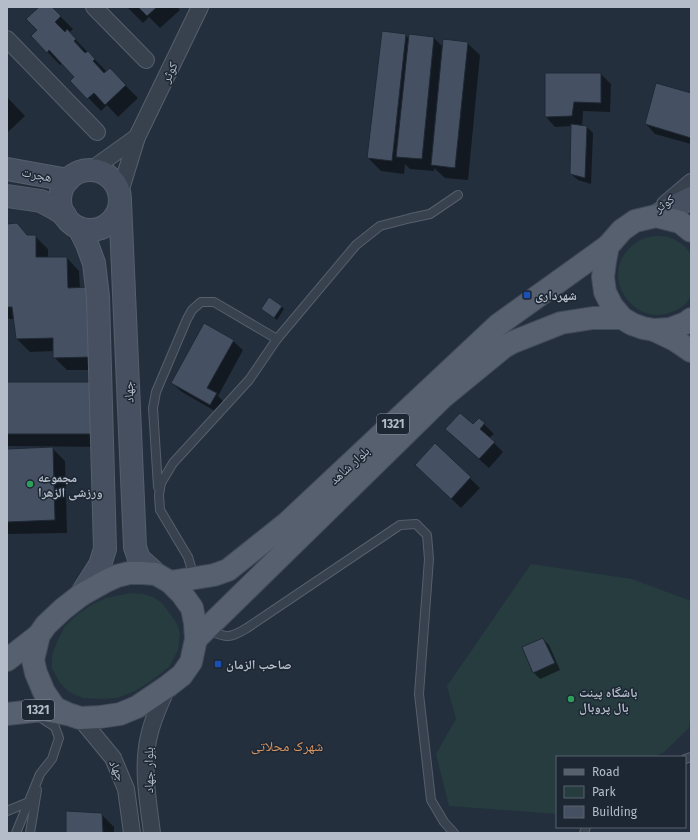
<svg xmlns="http://www.w3.org/2000/svg" width="698" height="840" font-family="'Fira Sans','Noto Naskh Arabic',sans-serif">
<rect width="100%" height="100%" fill="#242f3e"/>
<g fill="#263c3f">
<path d="M655,236C659,236 664,236 668,237C677,240 687,246 691,255V296C687,304 680,309 672,312C637,327 602,283 626,252C631,247 636,241 643,239C646,237 651,237 655,236Z"/>
<polygon points="531,564 632,579 691,601 691,712 689,728 663,753 652,757 557,757 557,814 449,806 436,754 456,719 447,686"/>
<polygon points="131,593 143,594 153,597 162,603 176,622 180,633 178,650 169,667 151,681 135,691 117,698 100,699 83,698 69,692 60,683 52,668 52,655 57,642 65,626 79,613 93,604 106,598"/>
</g>
<g fill="#0007">
<polygon points="40,7 51,7 73,29 69,33 107,72 122,82 138,98 118,117 107,105 101,111 72,81 76,77 63,63 60,65 32,36 38,30"/>
<polygon points="127,7 177,7 180,10 160,28 149,17 143,23"/>
<polygon points="405,35 409,39 434,38 443,47 467,43 480,55 468,180 445,178 434,168 434,171 410,169 405,164 404,174 381,171 368,158"/>
<polygon points="546,74 601,74 611,84 610,112 583,111 582,126 587,127 593,133 591,184 578,180 571,174 572,126 555,127 546,117"/>
<polygon points="691,94 691,144 655,134 646,124"/>
<polygon points="7,97 25,116 8,132 7,131"/>
<polygon points="17,224 28,236 35,236 48,249 48,258 67,258 79,271 80,288 102,370 67,370 54,357 54,351 30,352 17,339 15,319 9,319 7,317 7,225"/>
<polygon points="281,306 284,309 277,320 262,309"/>
<polygon points="233,341 243,350 218,396 226,404 220,414 182,392 172,383"/>
<polygon points="7,383 94,383 107,447 7,446"/>
<polygon points="484,424 494,434 489,438 503,452 489,468 456,439 473,426"/>
<polygon points="435,445 480,488 461,508 426,474"/>
<polygon points="52,448 65,461 67,533 7,534 7,450"/>
<polygon points="543,639 549,645 560,670 540,679 534,673 523,648"/>
<polygon points="101,814 114,827 114,833 67,833"/>
</g>
<g fill="#455162" stroke="#1f2835">
<polygon points="39,7 52,7 61,16 55,22 65,32 67,29 76,39 74,41 85,53 88,51 95,59 93,61 104,73 110,68 126,85 105,105 94,93 87,99 70,81 74,77 49,50 47,53 31,36 37,30 26,19"/>
<polygon points="138,7 157,7 147,16"/>
<polygon points="382,31 406,34 392,161 367,158"/>
<polygon points="409,34 434,37 422,159 396,157"/>
<polygon points="443,39 468,42 455,168 431,165"/>
<polygon points="545,73 601,73 601,103 574,102 572,116 545,117"/>
<polygon points="656,83 691,93 691,138 645,124"/>
<polygon points="571,124 587,126 585,178 570,174"/>
<polygon points="17,223 27,235 36,235 36,257 67,257 68,288 89,287 90,357 53,358 53,338 16,339 12,307 7,307 7,224"/>
<polygon points="269,297 282,306 274,318 261,309"/>
<polygon points="204,323 234,340 207,388 217,393 210,405 171,383"/>
<rect x="7" y="382" width="88" height="52"/>
<polygon points="460,413 473,424 479,418 485,423 480,429 495,442 479,459 445,429"/>
<polygon points="435,443 471,477 451,499 415,465"/>
<polygon points="53,447 55,520 7,522 7,449"/>
<polygon points="543,638 555,663 533,673 522,647"/>
<polygon points="66,811 102,813 103,833 66,833"/>
</g>
<g fill="none" stroke-linecap="round" stroke-linejoin="round">
<g stroke="#565f6c" stroke-width="10">
<g id="service">
<polyline points="158,487 153,408 156,392 187,319 192,310 201,302 214,302 277,339"/>
<polyline points="192,578 191,567 188,557 160,510 159,495 161,483 173,463 249,380 277,339 356,245 380,226 411,218 430,214 458,195"/>
<path d="M208,630C227,638 229,639 247,628L400,525L416,524L427,535L429,559L419,694L431,800L444,822L454,833"/>
<polyline points="685,759 691,757"/>
<polyline points="7,811 29,802"/>
<polyline points="16,833 40,774 52,759 59,738 55,727 38,716"/>
<polyline points="30,833 37,790"/>
<polyline points="584,833 586,827"/>
</g>
</g>
<g stroke="#565f6c" stroke-width="18">
<g id="minor">
<polyline points="94,7 146,60"/>
<polyline points="7,39 97,132"/>
<polyline points="91,170 137,137"/>
<polyline points="120,192 137,137 200,7"/>
<polyline points="665,204 691,182"/>
<polyline points="80,718 113,758 126,789 132,833"/>
<path d="M152,833C148,800 141,765 150,732C154,716 161,701 168,686"/>
</g>
</g>
<g stroke="#565f6c" stroke-width="24">
<g id="secondary">
<polyline points="7,169 68,180"/>
<circle cx="90" cy="200" r="30"/>
<polyline points="7,196 41,201 54,208 65,215"/>
<polyline points="120,201 135,547 139,559 156,574"/>
<polyline points="656,216 691,198"/>
<polyline points="79,228 87,244 94,263 98,297 105,549 100,565 81,595"/>
</g>
</g>
<g stroke="#414a57" stroke-width="24">
<g id="primary">
<polyline points="691,231 680,222 656,216 635,221 622,230 608,246 605,261 603,277 605,292 612,306 622,318 632,324 643,328 654,330 670,329 686,323 691,319"/>
<polyline points="654,330 675,340 691,351"/>
<polygon points="129,573 142,573 156,574 170,582 182,594 192,608 195,623 196,639 191,662 182,675 168,686 137,707 120,714 100,717 80,718 68,714 55,708 44,692 36,673 33,660 39,635 46,625 63,609 81,595 106,581 117,576"/>
<polyline points="170,582 214,575 228,570 287,523 498,325 608,246"/>
<polyline points="196,639 443,397 504,347 513,342 561,323 593,318 622,318"/>
<polyline points="7,660 39,635"/>
<polyline points="7,714 43,710 67,714"/>
</g>
</g>
<use href="#service" stroke="#38414e" stroke-width="8"/>
<use href="#minor" stroke="#38414e" stroke-width="16"/>
<use href="#secondary" stroke="#465061" stroke-width="22"/>
<use href="#primary" stroke="#56606e" stroke-width="22"/>
</g>
<g fill="#1a4fb4" stroke="#1d2633" stroke-width="1.5">
<rect x="523" y="291" width="8" height="8" rx="2"/>
<rect x="214" y="660" width="8" height="8" rx="2"/>
</g>
<g fill="#2e9e5b" stroke="#1d2633" stroke-width="1.5">
<circle cx="30" cy="484" r="4"/>
<circle cx="571" cy="699" r="4"/>
</g>
<g text-anchor="middle" stroke-width="3" stroke-linejoin="round" paint-order="stroke">
<g fill="#1d2633" stroke="#878f9c" stroke-width="1">
<rect x="377" y="414" width="32" height="20" rx="3"/>
<rect x="22" y="700" width="32" height="20" rx="3"/>
</g>
<g font-size="12" font-weight="bold" fill="#b4bcc9">
<text x="393" y="428">1321</text>
<text x="38" y="714">1321</text>
</g>
<g font-size="13" fill="#b4bcc9" stroke="#1d2633">
<text transform="translate(169 72) rotate(-64)" y="5">کوثر</text>
<text transform="translate(37 174) rotate(11)" y="5">هجرت</text>
<text transform="translate(664 203) rotate(-34)" y="5">کوثر</text>
<text transform="translate(128 392) rotate(-92)" y="5">جهاد</text>
<text transform="translate(349 465) rotate(-43)" y="5">بلوار شاهد</text>
<text transform="translate(118 770) rotate(65)" y="5">جهاد</text>
<text transform="translate(148 770) rotate(-90)" y="5">بلوار جهاد</text>
</g>
<g font-size="13" font-weight="bold" fill="#b4bcc9" stroke="#1d2633" text-anchor="start">
<text x="535" y="300">شهرداری</text>
<text x="38" y="482">مجموعه<tspan x="38" dy="15">ورزشی الزهرا</tspan></text>
<text x="226" y="669">صاحب الزمان</text>
<text x="579" y="697">باشگاه پینت<tspan x="579" dy="15">بال پروبال</tspan></text>
</g>
<g font-size="14" fill="#d59563" stroke="#1d2633">
<text x="287" y="751">شهرک محلاتی</text>
</g>
</g>
<rect width="698" height="840" fill="none" stroke="#b4bcc9" stroke-width="16"/>
<rect x="556" y="756" width="130" height="72" fill="#1d2633" stroke="#59626f"/>
<rect x="564" y="769" width="20" height="6" fill="#56606e" stroke="#59626f"/>
<text x="592" y="776" font-size="12" fill="#b4bcc9">Road</text>
<rect x="564" y="786" width="20" height="12" fill="#263c3f" stroke="#59626f"/>
<text x="592" y="796" font-size="12" fill="#b4bcc9">Park</text>
<rect x="564" y="806" width="20" height="12" fill="#455162" stroke="#59626f"/>
<text x="592" y="816" font-size="12" fill="#b4bcc9">Building</text>
</svg>
